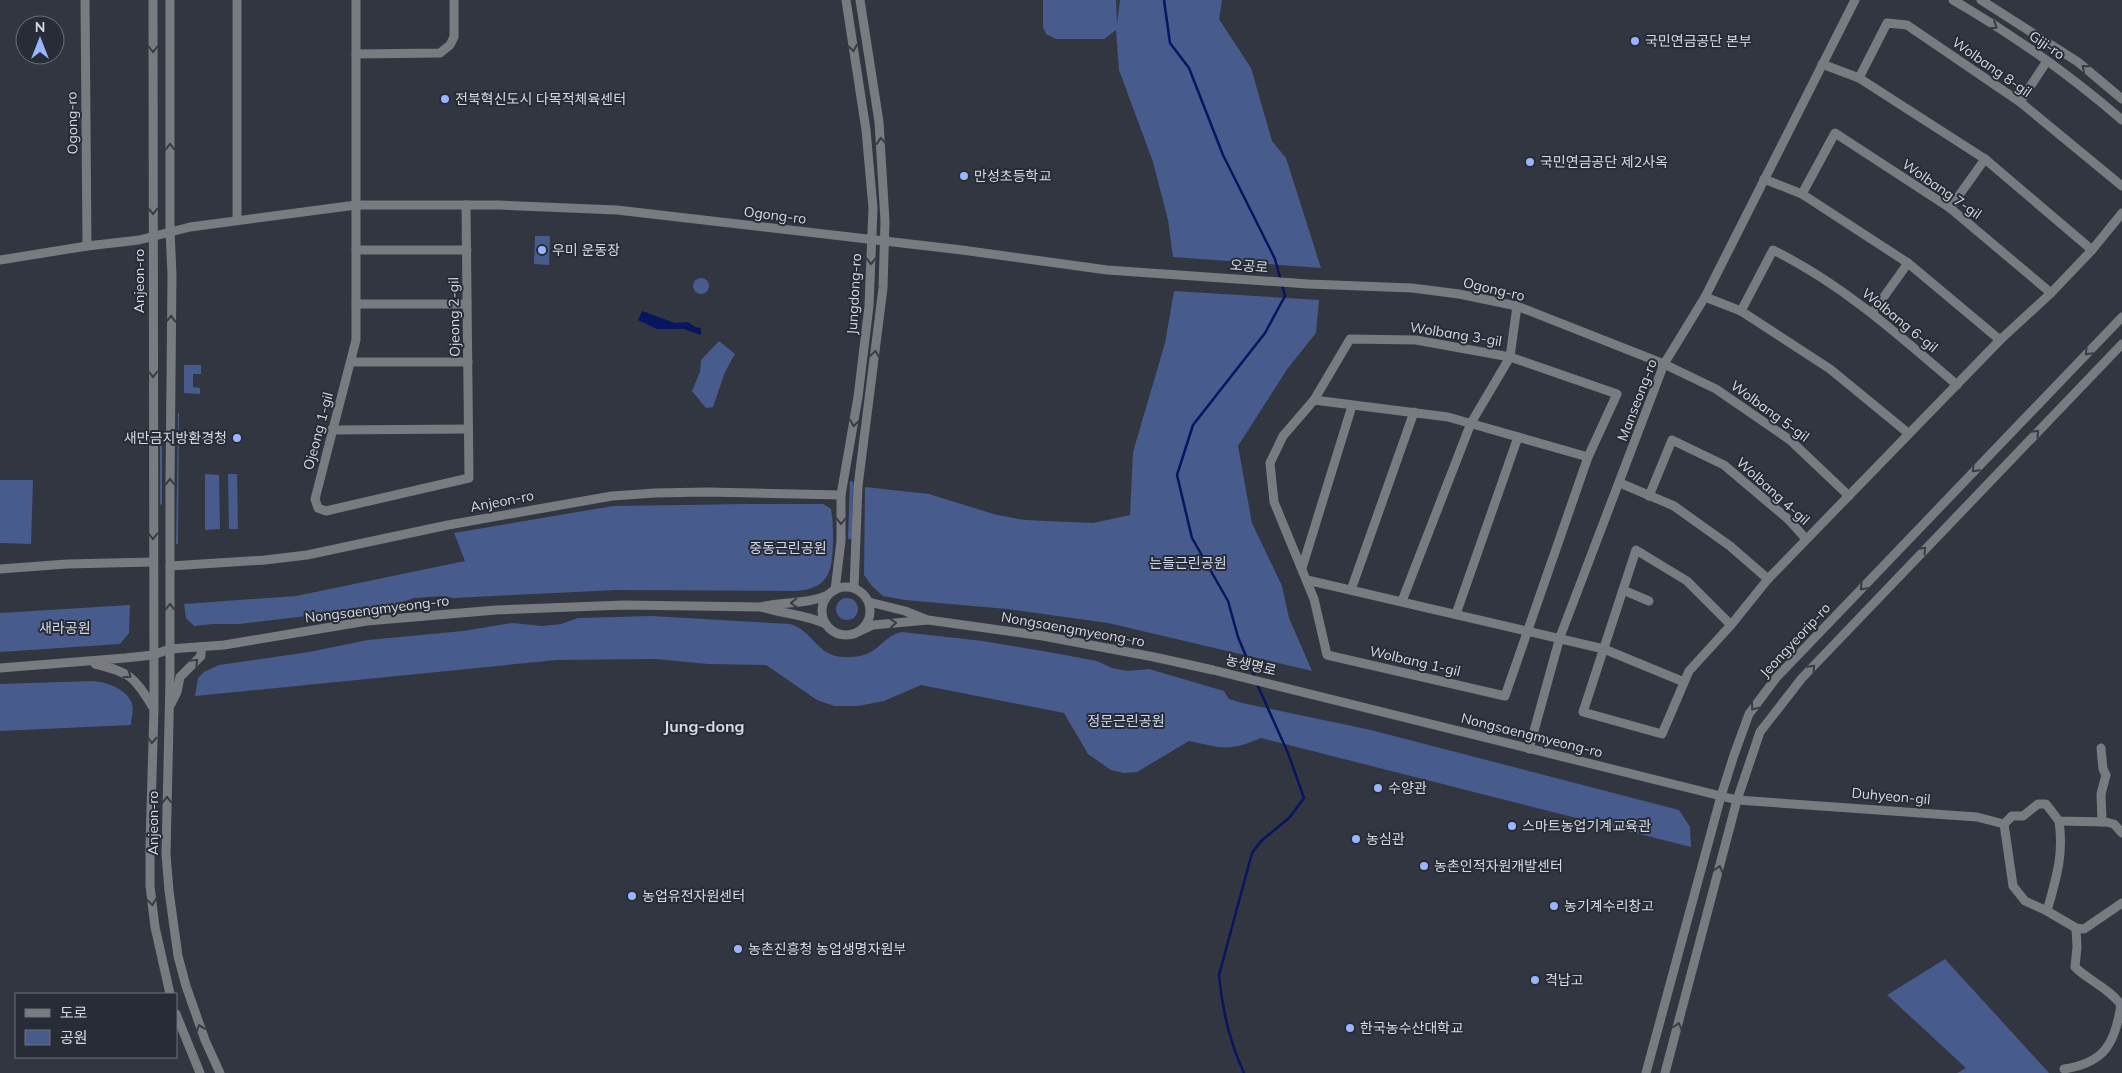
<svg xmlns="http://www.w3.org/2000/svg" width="2122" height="1073" font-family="Mulish,'Noto Sans KR',sans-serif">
<rect width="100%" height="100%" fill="#313640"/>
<g fill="#475b8c">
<polygon points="1043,0 1116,0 1117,24 1120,0 1222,0 1219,19 1251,68 1272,141 1286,158 1321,268 1173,257 1168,220 1153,162 1119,70 1116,30 1104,39 1056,39 1046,34 1043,27"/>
<polygon points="535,236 550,236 549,265 534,264"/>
<circle cx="701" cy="286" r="8"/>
<polygon points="1174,291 1319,300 1316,333 1288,368 1238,446 1252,523 1282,586 1289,618 1312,671 1108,623 1007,609 905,600 883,596 872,586 864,575 865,487 929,494 997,515 1025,520 1093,523 1130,515 1133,452 1165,343"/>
<polygon points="719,341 735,354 725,372 713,407 706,408 692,391 700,372 701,360"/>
<polygon points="184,365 201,365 201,374 193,374 193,387 200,388 200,394 184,393"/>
<polygon points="178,413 179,413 178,544 176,544"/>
<polygon points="162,435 162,504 160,505 160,436"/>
<polygon points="205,474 219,475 220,529 205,530"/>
<polygon points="228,474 237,474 238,529 229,529"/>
<polygon points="0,480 33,480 31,544 0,543"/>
<polygon points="850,481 853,482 852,539 848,539"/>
<path d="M748,504H823L831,509C833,520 833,530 833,541C832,569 831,588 797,591L616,590L453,598L444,596L414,598L381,609L348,611L240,624H213L194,626L186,618L184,604L296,596L465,561L454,533L613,506Z"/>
<circle cx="847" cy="609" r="11"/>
<polygon points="130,605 129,633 120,644 0,652 0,613"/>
<path d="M652,616L790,624C808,629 815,647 830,654C841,659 858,658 869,653C881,647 888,634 902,632L983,641L1054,653L1097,661L1112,668L1127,671L1149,669L1224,691L1229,699L1242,703L1371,730L1679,810L1690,827L1691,847L1261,738C1229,752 1222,748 1189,741L1137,772L1124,773L1111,770L1088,754L1064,713L921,685L884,701L858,706H834L817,700L766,665L708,664L655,659L557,660L195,696L198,678L204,672L219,665L309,652L368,640L463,631L512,623L542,626L561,624L578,618Z"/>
<path d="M95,681C108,683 127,689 132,704C134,710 131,719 131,725L0,731V684Z"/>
<polygon points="1945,959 2049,1073 1957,1073 1966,1068 1887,995"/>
</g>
<polygon fill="#08155f" points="642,311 675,323 688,322 695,327 701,328 701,335 684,329 657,329 638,320"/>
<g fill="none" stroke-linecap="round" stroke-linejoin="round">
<g stroke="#08155f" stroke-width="2.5">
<polyline points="1164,0 1170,43 1189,68 1223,155 1275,259 1285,296 1265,333 1193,425 1177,475 1192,538 1228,601 1238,637 1255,678"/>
<path d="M1244,1073C1230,1043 1222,1008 1219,975L1252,853L1261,841L1289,818L1304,798L1288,753L1257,684"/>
</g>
<g stroke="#787b80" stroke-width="9">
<polyline points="85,0 87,246"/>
<polyline points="153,0 154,708 150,845 150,886 155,927 170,994"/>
<polyline points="170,0 170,230 172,275 170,484 170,678 166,854 169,891 178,956 186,986 205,1040 220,1073"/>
<polyline points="237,0 237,220"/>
<polyline points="356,0 356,340 315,499 318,508 326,511 469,478 466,205"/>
<path d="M1953,0C2012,34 2070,75 2122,120"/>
<polyline points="1981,0 2078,62 2122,99"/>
<polyline points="356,54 440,53 450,45 454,37 454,0"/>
<polyline points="1822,64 1859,78 1985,159 2092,250"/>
<polyline points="1859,78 1887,23 1907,25 2020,102 2122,186"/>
<polyline points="2020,102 2047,61"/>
<polyline points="1764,179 1802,194 1908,263 2000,340"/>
<polyline points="1802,194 1835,133 1950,208 2051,293"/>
<polyline points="1950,208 1985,159"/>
<polyline points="356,250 467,250"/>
<polyline points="0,260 87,246 139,240 190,227 356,205 498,205 617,210 962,250 1107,270 1308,284 1412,288 1459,294 1517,306 1664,364 1716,389 1790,440 1849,496"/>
<polyline points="1705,297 1741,311 1830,369 1908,433"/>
<polyline points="356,304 467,304"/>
<path d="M1741,311L1773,250C1842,284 1899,335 1957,385"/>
<polyline points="1873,312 1908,263"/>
<polygon points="1350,339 1416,340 1510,357 1617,394 1588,457 1505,696 1327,655 1314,599 1274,502 1270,463 1283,436 1314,400"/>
<polyline points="351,362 468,362"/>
<polyline points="1314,400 1448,417 1588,457"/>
<polyline points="331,430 468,429"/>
<polyline points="1620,483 1674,506 1730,546 1768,579"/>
<polyline points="1649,496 1672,440 1724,465 1789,520 1806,539"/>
<polyline points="170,566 265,560 307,555 448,525 612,496 655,493 707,492 841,495"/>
<polyline points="1302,568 1352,406"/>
<polyline points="0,569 67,564 153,562"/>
<polyline points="1307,580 1604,649 1684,682"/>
<circle cx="846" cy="611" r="24"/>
<polyline points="854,588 858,486 883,288 885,221 879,122 860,0"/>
<polyline points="835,590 841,541 841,495 858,397 869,306 873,208 866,130 846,0"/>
<polyline points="1351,590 1414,412"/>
<polyline points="1623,590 1649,601"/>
<polyline points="1402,601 1471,423 1510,357 1517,306"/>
<polyline points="869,602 905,611 925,619"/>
<path d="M761,607C783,614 805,614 826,624"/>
<polyline points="1456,614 1518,437"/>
<polyline points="1731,625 1687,581 1636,550 1583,712 1662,734 1689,671 1731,625 1768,579 2000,340 2051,293 2092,250 2122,213"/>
<polyline points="860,631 873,625 928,620 1043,636 1154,657 1213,670 1737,800 1977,817 2004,824 2013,886 2025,901 2047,911 2076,928 2084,929 2122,903"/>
<path d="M95,664C129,672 134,676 152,706"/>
<path d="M0,668L125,658L153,655L170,649L224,645L367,621L496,610L624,605L761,607C783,601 806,605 828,595"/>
<polyline points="171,704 177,692 180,677 201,656 201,647"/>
<polyline points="2101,748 2103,769 2106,775 2101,794 2102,822"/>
<polyline points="1529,749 1560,637 1664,364 1705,297 1855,0"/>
<polyline points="2004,824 2012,816 2023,816 2038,804 2046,804 2059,821 2106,822 2114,824 2122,833"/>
<path d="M2047,911C2056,879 2064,855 2059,821"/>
<polyline points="176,1014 200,1073"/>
<path d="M2064,1069C2105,1063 2115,1043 2121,1005C2109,988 2089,981 2075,967L2077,947L2076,928"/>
<polyline points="1646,1073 1721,796 1734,755 1749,714 1776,678 2122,317"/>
<polyline points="1665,1073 1737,800 1760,732 1802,678 2122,344"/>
</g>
</g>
<defs><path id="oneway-chevron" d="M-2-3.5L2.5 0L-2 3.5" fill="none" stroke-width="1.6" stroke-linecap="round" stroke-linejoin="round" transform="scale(1.25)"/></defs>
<g stroke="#383c45">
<use href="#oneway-chevron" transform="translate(1994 26) rotate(33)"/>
<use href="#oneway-chevron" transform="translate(853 48) rotate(81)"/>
<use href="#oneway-chevron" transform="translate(153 49) rotate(90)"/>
<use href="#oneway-chevron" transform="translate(2085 68) rotate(-140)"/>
<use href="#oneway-chevron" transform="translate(881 141) rotate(-95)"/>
<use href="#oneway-chevron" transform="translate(170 147) rotate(-90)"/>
<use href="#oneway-chevron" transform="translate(153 211) rotate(90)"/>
<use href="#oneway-chevron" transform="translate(871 261) rotate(91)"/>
<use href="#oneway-chevron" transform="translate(171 319) rotate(-89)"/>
<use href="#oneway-chevron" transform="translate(2088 352) rotate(134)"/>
<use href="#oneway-chevron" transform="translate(875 354) rotate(-82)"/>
<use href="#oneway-chevron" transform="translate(153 374) rotate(90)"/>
<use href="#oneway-chevron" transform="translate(854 423) rotate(99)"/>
<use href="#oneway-chevron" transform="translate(2036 433) rotate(-46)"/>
<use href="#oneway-chevron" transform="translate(1975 469) rotate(134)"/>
<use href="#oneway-chevron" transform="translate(170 482) rotate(-90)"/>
<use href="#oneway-chevron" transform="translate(841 521) rotate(90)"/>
<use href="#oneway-chevron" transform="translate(153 536) rotate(90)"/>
<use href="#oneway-chevron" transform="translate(1923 550) rotate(-47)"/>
<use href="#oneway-chevron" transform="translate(1863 587) rotate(134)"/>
<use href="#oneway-chevron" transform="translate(794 603) rotate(178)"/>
<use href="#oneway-chevron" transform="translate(170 607) rotate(-90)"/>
<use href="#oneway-chevron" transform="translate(893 623) rotate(-5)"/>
<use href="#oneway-chevron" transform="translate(195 662) rotate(-45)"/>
<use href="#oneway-chevron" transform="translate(1812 668) rotate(-47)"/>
<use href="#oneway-chevron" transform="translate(128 675) rotate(35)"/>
<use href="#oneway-chevron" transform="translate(1754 707) rotate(127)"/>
<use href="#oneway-chevron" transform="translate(152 740) rotate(93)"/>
<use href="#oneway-chevron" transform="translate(167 800) rotate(-90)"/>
<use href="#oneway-chevron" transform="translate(1719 869) rotate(-75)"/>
<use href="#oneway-chevron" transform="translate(152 902) rotate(83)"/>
<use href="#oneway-chevron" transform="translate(1678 1026) rotate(-75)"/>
<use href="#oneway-chevron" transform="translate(200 1028) rotate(-109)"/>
</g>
<g fill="#98b5fd" stroke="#282c36" stroke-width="2">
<circle cx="1635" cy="41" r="5"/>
<circle cx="445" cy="99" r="5"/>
<circle cx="1530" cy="162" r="5"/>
<circle cx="964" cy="176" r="5"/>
<circle cx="542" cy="250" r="5"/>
<circle cx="237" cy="438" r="5"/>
<circle cx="1378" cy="788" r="5"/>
<circle cx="1512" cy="826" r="5"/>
<circle cx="1356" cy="839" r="5"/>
<circle cx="1424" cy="866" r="5"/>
<circle cx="632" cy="896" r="5"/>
<circle cx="1554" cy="906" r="5"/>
<circle cx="738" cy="949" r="5"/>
<circle cx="1535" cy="980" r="5"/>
<circle cx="1350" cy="1028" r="5"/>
</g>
<g text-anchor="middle" stroke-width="4" stroke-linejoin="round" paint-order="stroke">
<g font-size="14" fill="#d6d9e0" stroke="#282c36" text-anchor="start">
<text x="1645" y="46">국민연금공단 본부</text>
<text x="455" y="104">전북혁신도시 다목적체육센터</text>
<text x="1540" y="167">국민연금공단 제2사옥</text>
<text x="974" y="181">만성초등학교</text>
<text x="552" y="255">우미 운동장</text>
<text x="227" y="443" text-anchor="end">새만금지방환경청</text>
<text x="1388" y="793">수양관</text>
<text x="1522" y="831">스마트농업기계교육관</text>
<text x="1366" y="844">농심관</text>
<text x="1434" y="871">농촌인적자원개발센터</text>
<text x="642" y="901">농업유전자원센터</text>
<text x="1564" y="911">농기계수리창고</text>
<text x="748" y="954">농촌진흥청 농업생명자원부</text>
<text x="1545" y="985">격납고</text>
<text x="1360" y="1033">한국농수산대학교</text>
</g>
<g font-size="14" fill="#d6d9e0" stroke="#282c36">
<text transform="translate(2047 45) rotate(34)" y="5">Giji-ro</text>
<text transform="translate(1992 67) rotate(35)" y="5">Wolbang 8-gil</text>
<text transform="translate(72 123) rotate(-91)" y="5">Ogong-ro</text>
<text transform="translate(1942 189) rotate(35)" y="5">Wolbang 7-gil</text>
<text transform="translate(775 215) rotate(7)" y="5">Ogong-ro</text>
<text transform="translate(1249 266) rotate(4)" y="5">오공로</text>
<text transform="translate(139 281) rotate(-90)" y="5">Anjeon-ro</text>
<text transform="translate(1494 289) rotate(13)" y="5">Ogong-ro</text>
<text transform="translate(854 294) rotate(-87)" y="5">Jungdong-ro</text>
<text transform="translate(454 317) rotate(-91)" y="5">Ojeong 2-gil</text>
<text transform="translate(1900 320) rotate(39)" y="5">Wolbang 6-gil</text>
<text transform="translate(1456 334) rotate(9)" y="5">Wolbang 3-gil</text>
<text transform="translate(1637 400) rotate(-69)" y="5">Manseong-ro</text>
<text transform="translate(1770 411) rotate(36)" y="5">Wolbang 5-gil</text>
<text transform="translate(318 431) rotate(-75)" y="5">Ojeong 1-gil</text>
<text transform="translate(1773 491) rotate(42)" y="5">Wolbang 4-gil</text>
<text transform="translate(502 501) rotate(-11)" y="5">Anjeon-ro</text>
<text transform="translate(377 609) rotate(-7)" y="5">Nongsaengmyeong-ro</text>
<text transform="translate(1073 629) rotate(10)" y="5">Nongsaengmyeong-ro</text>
<text transform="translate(1795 640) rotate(-47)" y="5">Jeongyeorip-ro</text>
<text transform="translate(1415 661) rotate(13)" y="5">Wolbang 1-gil</text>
<text transform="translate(1251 665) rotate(13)" y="5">농생명로</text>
<text transform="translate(1532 735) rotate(14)" y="5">Nongsaengmyeong-ro</text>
<text transform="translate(1891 796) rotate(5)" y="5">Duhyeon-gil</text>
<text transform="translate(153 823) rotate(-90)" y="5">Anjeon-ro</text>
</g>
<g font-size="14" fill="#ced8ee" stroke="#282c36">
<text x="788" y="553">중동근린공원</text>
<text x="1188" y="568">는들근린공원</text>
<text x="65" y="633">새라공원</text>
<text x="1126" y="726">정문근린공원</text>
</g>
<g font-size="16" font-weight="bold" fill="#d6d9e0" stroke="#282c36">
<text x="704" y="732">Jung-dong</text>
</g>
</g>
<rect x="15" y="993" width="162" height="65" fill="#282c36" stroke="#6e717a"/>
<rect x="25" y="1009" width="25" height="8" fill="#787b80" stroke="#6e717a"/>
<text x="60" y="1018" font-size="15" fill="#d6d9e0">도로</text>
<rect x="25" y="1030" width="25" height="15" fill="#475b8c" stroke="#6e717a"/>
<text x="60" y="1043" font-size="15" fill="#d6d9e0">공원</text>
<g transform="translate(40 40)"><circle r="24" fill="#282c36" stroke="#6e717a"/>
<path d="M0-4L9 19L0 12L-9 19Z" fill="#98b5fd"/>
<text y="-8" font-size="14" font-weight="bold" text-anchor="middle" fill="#d6d9e0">N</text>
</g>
</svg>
